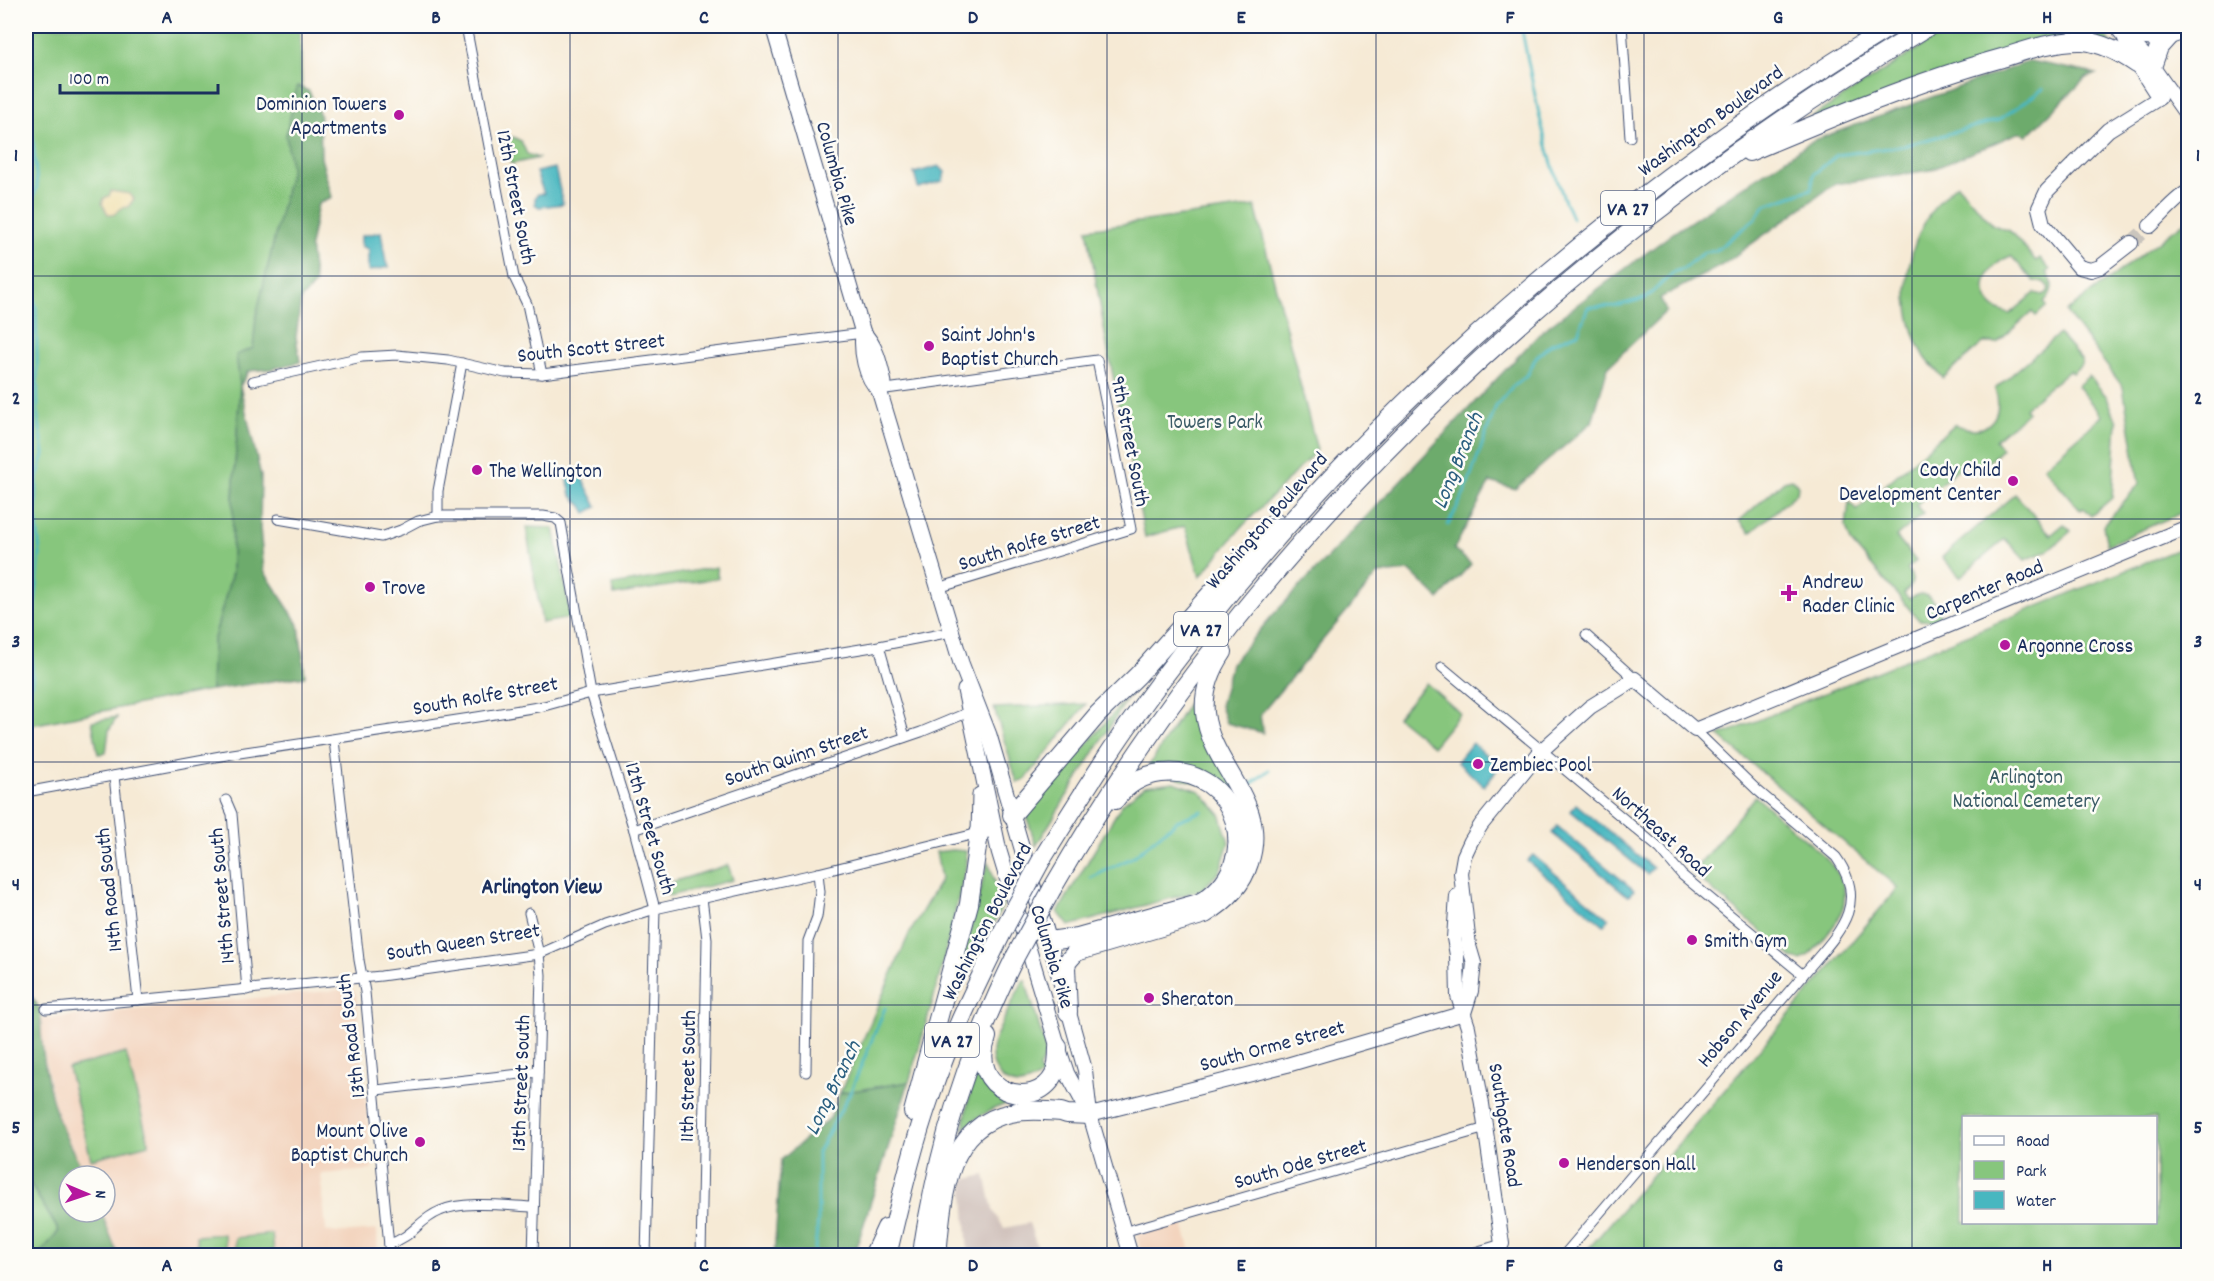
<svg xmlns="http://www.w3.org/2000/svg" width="2214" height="1281" font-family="Dekko,sans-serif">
<rect width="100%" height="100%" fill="#fdfcf7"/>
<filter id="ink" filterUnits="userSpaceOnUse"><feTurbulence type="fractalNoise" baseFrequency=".0167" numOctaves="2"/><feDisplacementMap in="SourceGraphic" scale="12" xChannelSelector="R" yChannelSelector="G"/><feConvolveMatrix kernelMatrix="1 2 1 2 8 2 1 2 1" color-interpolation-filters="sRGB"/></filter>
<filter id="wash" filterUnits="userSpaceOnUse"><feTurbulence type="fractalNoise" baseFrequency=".008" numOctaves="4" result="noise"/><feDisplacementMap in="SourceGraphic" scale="24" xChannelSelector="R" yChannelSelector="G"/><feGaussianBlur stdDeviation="1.35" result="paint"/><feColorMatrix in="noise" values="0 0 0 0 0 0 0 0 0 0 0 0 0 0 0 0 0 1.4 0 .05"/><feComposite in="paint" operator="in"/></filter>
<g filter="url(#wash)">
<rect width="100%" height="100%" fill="#f6ead5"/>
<g fill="#f3d4be">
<polygon points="349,989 353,990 356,995 372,1170 321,1174 326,1231 338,1233 377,1230 378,1255 118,1255 101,1212 105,1212 105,1176 86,1176 59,1121 50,1085 40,1026 41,1019"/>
<polygon points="1182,1220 1192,1255 1142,1255 1136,1235"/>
</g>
<polygon fill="#cfc0ba" points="985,1175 993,1210 1004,1228 1029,1223 1040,1255 968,1255 963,1180"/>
<g fill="#87c67d" stroke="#517a6e" stroke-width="1.5" fill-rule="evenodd">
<polygon points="26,26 300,26 305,193 283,315 240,386 233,498 232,573 213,642 211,690 26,726"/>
<polygon points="1959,26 2100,26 2114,47 2091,37 1807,120 1927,43"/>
<polygon points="513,137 521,141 527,154 538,158 511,164 505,139"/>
<path d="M1957,184L1993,225L2010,231L2036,261L2040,258L2050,270L2047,273C2055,283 2053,293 2044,303L2047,306L2036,316L2032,312L1997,343H1983L1943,378C1937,371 1930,364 1925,357C1891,300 1907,224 1957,184ZM2011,256L2035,282H2044L2049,288L2047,293L2043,295L2035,293L2010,314C1973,307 1980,267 2011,256Z"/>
<polygon points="1255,206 1317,450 1240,529 1200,577 1185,526 1145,537 1108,351 1087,229"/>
<polygon points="2188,219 2188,510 2107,545 2103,526 2139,484 2123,387 2066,312"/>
<path d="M2059,334L2082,361L2081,365L2072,373L2069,370L2025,408L2028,412L1995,440L2002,449L1984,466L1982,464L1975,469L1967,461L1916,505L1923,514L1896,537L1916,561L1907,569C1915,579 1913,585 1904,594L1909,599C1924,588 1934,598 1940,613L1939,617L1933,621L1919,620L1851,542L1846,527L1849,502L1857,510L1955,424C1983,439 2006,419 1995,389Z"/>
<polygon points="2089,376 2107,397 2117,422 2112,498 2091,516 2083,508 2080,510 2044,467 2102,416 2077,386"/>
<polygon points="1792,479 1798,485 1797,493 1750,533 1739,521 1784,481"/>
<polygon points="2015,494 2051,535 2064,524 2071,531 2049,550 2025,560 2005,539 1960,577 1942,557"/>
<polygon points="526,527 554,528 571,618 542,623"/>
<path d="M2188,545V1255H1583L1898,888L1719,736ZM1964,1118H2156V1222H1964Z"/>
<polygon points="716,567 718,578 614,595 612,585"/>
<polygon points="1426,683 1460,713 1433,746 1397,717"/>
<polygon points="1196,691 1200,693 1244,806 1225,791 1147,769"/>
<polygon points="1130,694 1036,846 1026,815"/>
<polygon points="1086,704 1025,780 1017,782 994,708"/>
<polygon points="117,717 109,730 106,753 98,754 92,721"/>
<polygon points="1174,782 1200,791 1220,814 1229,842 1220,871 1201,890 1069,926 1058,912 1122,804 1145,786"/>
<path d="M1755,796C1771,810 1786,823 1801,836C1833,863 1864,889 1830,931C1821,942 1813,954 1801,960L1793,958L1692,873Z"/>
<polygon points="952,850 966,851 966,867 937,986 909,1082 840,1093 909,934 941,879 936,852"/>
<polygon points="988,861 1003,905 955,1002 952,1000"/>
<polygon points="728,865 733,880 669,896 664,892 662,885"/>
<path d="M1025,980L1045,1045V1055L1039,1069L1042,1075C1033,1082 1019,1089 1007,1082C996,1076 991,1062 992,1050C992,1039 1017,994 1023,981Z"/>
<polygon points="126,1053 149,1144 91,1159 68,1068"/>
<path d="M979,1068L1017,1101C995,1106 980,1115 963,1129L970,1093Z"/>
<polygon points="26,1177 59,1231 39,1255 26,1255"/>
<polygon points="224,1234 226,1255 198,1255 196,1236"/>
<polygon points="272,1234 274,1251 236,1255 235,1238"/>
</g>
<g fill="#6dab6c" stroke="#446d65" stroke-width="1.5">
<polygon points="2030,61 2096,74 2086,78 2027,136 2020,132 1931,170 1835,184 1722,265 1660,298 1666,311 1608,367 1592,422 1515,489 1490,482 1454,549 1471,564 1439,599 1410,571 1378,574 1260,715 1263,733 1226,723 1220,706 1231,664 1271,617 1543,330 1673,233 1812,141"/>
<polygon points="297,86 309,91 320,115 321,158 332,197 318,204 310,246 315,284 301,299 296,337 300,362 271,369 248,371 240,386 261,476 260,528 264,571 299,625 305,676 211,690 213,642 232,573 233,498 240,386 236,355 253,348 256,316 291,168 286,135"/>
<path d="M26,989L41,1010C39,1041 48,1092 59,1121C66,1140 77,1158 86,1176H69V1212H101L118,1255H39L59,1231L26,1177Z"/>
<polygon points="909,1082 854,1255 774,1255 781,1160 830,1118 840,1093"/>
</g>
<polygon fill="#eeda9e" stroke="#84847e" stroke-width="1.5" points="111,191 130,194 134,199 128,207 122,208 113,215 108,214 102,204 104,198 109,196"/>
<g fill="#48b7c0" stroke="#32738f" stroke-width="1.5">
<polygon points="939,166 945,172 943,181 918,188 914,173"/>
<polygon points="555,168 563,204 539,207 535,204 535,198 538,194 544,194 536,172"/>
<polygon points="381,232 386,263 389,267 370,271 368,270 368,249 361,246 361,236"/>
<polygon points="578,470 597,507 586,513 582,506 571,495 567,477"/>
<polygon points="1472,743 1500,766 1484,786 1457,762"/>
<polygon points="1576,804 1653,868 1647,874 1571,811"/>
<polygon points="1557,826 1634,890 1628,896 1552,833"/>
<polygon points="1533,855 1609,919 1604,925 1527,861"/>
</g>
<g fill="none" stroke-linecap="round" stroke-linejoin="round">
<g stroke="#48b7c0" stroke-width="3">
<path d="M1521,26C1534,90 1545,158 1572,218"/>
<polyline points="1448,525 1465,492 1496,406 1512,387 1528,374 1536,357 1551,344 1578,333 1588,307 1616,306 1646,298 1674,272 1683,269 1704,252 1715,251 1755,219 1765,205 1811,189 1814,174 1837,155 1903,146 1999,120 2043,89"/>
<polyline points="26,701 32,683 32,635 40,554 36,514 37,478 44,454 38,417 36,307 28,273 30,249 28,216 37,186 29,97 32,64 33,26"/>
<polyline points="1249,786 1269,770"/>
<polyline points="1091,878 1133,857 1177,821 1202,811"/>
<polyline points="814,1256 818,1221 818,1152 850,1093 885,1008"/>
</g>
</g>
</g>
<g filter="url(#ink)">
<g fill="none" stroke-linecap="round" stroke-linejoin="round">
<polyline stroke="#cac5bd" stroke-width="14" stroke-dasharray="14 7" stroke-linecap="butt" points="2131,243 2150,226"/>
<g stroke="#3c4b70" stroke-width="11">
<g id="street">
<polyline points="466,26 514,277 527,304 542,374"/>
<polyline points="1622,26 1630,137"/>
<polyline points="253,381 362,357 397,355 448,360 505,373 542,374 863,333"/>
<polyline points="879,390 1097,360 1131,529 938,588"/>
<polyline points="438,516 438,491 462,363"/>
<polyline points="278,519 381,537 401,530 418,521 438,516 543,516 555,518 561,523 591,693 634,830 655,909 646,1256"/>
<polyline points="1586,635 1635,679"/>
<polyline points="879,646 905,737"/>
<polyline points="1442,667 1660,849 1682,875 1803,975"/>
<polyline points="334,740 359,960 365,992 390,1256"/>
<polyline points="114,776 138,1000"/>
<polyline points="26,792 226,755 477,717 544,706 591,693 879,646 951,632"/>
<polyline points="226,800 232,814 247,990"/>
<polyline points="634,830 921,732 969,712"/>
<polyline points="529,913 539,954 541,975 533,1256"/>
<polyline points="46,1009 381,976 539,954 605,925 655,909 818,873 979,833"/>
<polyline points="806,1072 808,941 817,917 820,892 818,873"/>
<polyline points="376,1090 538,1072"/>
<polyline points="1123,1232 1486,1128"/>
<path d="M389,1244C413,1237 418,1220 440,1211C464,1200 507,1206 534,1207"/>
<polyline points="701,1256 707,939 702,898"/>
<polyline points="1462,1256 1502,1244"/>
<path d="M1563,1256L1803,975C1834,937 1872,907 1836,857L1757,790L1695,730"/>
</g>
</g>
<g stroke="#3c4b70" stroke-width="16">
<g id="secondary">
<polyline points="2119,26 2137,64 2159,98 2108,130 2047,191 2039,208 2043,224 2079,267 2091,270 2100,267 2131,243"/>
<polyline points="2129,39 2145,56 2188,117"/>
<path d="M2150,226C2162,216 2175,198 2188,192"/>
<polyline points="1457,896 1454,938 1457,955 1458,996 1468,1027 1482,1104 1502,1244"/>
<polyline points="1049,941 1085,1070 1090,1115 1131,1256"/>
<polyline points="1464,1013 1471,991 1474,963 1469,946 1461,873 1464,856 1471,841 1481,825 1541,751 1590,707 1635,679 1695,730 2188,527"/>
<polyline points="1060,1052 1067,1073 1086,1108"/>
<polyline points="1090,1115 1287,1065 1464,1013"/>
</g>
</g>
<g stroke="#3c4b70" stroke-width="17">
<g id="primary">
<path d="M773,26L863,333C861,351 865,377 879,390L961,663L989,735L1049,941"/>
<path d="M863,333C876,345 880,365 884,383L879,390"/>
<polyline points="965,690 999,851 1058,1047"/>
<polyline points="980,795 979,833 989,829"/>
</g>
</g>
<g stroke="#3c4b70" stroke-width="20">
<g id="highway">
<path d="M2122,31C2146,38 2165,40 2188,28"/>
<polyline points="2152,67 2159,47 2168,37"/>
<path d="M1749,152C1832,117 1915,82 2002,58C2027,50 2056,40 2083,41C2103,43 2121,53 2137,64"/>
<polyline points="1012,815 1098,714 1138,675 1275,522"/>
<path d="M1042,859C1070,814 1097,770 1127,727C1328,443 1596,207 1891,26"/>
<path d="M1052,889C1258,530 1575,238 1929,26"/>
<path d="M1049,941L1078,937L1199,903C1268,865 1237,764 1161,773C1142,775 1127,784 1115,800"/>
<path d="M1068,1012L1066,967L1068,961L1076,952L1205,914C1225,902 1242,886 1249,863C1270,802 1211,768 1205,713C1203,691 1211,670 1223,652"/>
<path d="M987,1037C967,1091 1034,1113 1054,1075C1058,1066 1058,1056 1058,1047"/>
<polyline points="913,1112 969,904 979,833"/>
<polyline points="873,1256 886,1228"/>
<path d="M887,1256C900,1202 912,1148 930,1097C950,1038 978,981 1006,925"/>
<path d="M922,1256C924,1234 929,1213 933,1192C950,1107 977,1035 1015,957"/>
<path d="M937,1256C942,1202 945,1126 1011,1113C1027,1109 1045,1111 1061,1112L1067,1114L1090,1115"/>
</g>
</g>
<use href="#street" stroke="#fff" stroke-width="9"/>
<use href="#secondary" stroke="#fff" stroke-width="14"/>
<use href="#primary" stroke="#fff" stroke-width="15"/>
<use href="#highway" stroke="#fff" stroke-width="18"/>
<g stroke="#3c4b70" stroke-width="20" stroke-linecap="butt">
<g id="highway-bridge">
<polyline points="1006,925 1042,859"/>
<polyline points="1015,957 1052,889"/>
</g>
</g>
<use href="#highway-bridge" stroke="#fff" stroke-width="18"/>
</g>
</g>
<path fill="none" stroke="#1b2f5e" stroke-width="1.5" stroke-opacity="0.55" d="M302,26V1256M570,26V1256M838,26V1256M1107,26V1256M1376,26V1256M1644,26V1256M1912,26V1256M26,276H2188M26,519H2188M26,762H2188M26,1005H2188"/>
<g fill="#b5179e" stroke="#fdfcf7" stroke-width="2">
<circle cx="399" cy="115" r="6"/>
<circle cx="929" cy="346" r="6"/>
<circle cx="477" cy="470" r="6"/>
<circle cx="2013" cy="481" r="6"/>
<circle cx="370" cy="587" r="6"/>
<path d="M1786 584h6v6h6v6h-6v6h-6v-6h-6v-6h6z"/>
<circle cx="2005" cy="645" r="6"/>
<circle cx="1478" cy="764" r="6"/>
<circle cx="1692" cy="940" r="6"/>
<circle cx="1149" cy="998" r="6"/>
<circle cx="420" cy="1142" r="6"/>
<circle cx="1564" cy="1163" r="6"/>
</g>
<g text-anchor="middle" stroke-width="5" stroke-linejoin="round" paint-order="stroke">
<g fill="#fdfcf7" stroke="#5f6c8c" stroke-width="1.5">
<rect x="1601" y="191" width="54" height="34" rx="4.5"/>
<rect x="1174" y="612" width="54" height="34" rx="4.5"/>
<rect x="925" y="1023" width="54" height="34" rx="4.5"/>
</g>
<g font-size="20" font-weight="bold" fill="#1b2f5e">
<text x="1628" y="215">VA 27</text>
<text x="1201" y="636">VA 27</text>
<text x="952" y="1047">VA 27</text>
</g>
<g font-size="21" fill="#1b2f5e" stroke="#fdfcf7" text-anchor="start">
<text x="387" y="110" text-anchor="end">Dominion Towers<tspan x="387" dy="24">Apartments</tspan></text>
<text x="941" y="341">Saint John's<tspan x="941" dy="24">Baptist Church</tspan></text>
<text x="2001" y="476" text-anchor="end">Cody Child<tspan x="2001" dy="24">Development Center</tspan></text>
<text x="489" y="477">The Wellington</text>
<text x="1802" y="588">Andrew<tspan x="1802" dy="24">Rader Clinic</tspan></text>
<text x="382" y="594">Trove</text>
<text x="2017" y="652">Argonne Cross</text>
<text x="1490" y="771">Zembiec Pool</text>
<text x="1704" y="947">Smith Gym</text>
<text x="1161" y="1005">Sheraton</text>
<text x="408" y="1137" text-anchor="end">Mount Olive<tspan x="408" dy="24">Baptist Church</tspan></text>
<text x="1576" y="1170">Henderson Hall</text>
</g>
<g font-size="21" fill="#1b2f5e" stroke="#fdfcf7">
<text transform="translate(1710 120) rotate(-36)" y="7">Washington Boulevard</text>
<text transform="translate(838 173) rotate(74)" y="7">Columbia Pike</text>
<text transform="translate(517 197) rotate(79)" y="7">12th Street South</text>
<text transform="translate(591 347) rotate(-6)" y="7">South Scott Street</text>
<text transform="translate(1131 441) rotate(79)" y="7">9th Street South</text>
<text transform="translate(1266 520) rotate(-49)" y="7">Washington Boulevard</text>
<text transform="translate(1029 542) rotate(-17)" y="7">South Rolfe Street</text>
<text transform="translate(1984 589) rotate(-23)" y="7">Carpenter Road</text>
<text transform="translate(485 695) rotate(-10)" y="7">South Rolfe Street</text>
<text transform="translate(796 755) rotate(-19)" y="7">South Quinn Street</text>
<text transform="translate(651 828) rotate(74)" y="7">12th Street South</text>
<text transform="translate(1662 831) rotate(42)" y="7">Northeast Road</text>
<text transform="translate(108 890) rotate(-96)" y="7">14th Road South</text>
<text transform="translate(221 896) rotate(-95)" y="7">14th Street South</text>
<text transform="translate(986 921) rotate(-63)" y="7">Washington Boulevard</text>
<text transform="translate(463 941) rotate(-9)" y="7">South Queen Street</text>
<text transform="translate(1053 956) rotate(73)" y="7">Columbia Pike</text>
<text transform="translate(1739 1018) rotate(-50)" y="7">Hobson Avenue</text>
<text transform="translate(350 1036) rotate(-97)" y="7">13th Road South</text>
<text transform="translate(1272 1045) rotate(-15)" y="7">South Orme Street</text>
<text transform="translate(687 1076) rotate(-89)" y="7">11th Street South</text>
<text transform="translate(520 1083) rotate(-88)" y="7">13th Street South</text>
<text transform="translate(1506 1125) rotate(81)" y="7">Southgate Road</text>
<text transform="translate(1300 1163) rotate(-16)" y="7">South Ode Street</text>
</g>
<g font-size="21" fill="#3b5c67" stroke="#fdfcf7">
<text x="1215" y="428">Towers Park</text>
<text x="2026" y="783">Arlington<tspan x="2026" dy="24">National Cemetery</tspan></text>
</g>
<g font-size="22" font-style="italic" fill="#2b5f80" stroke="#fdfcf7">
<text transform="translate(1456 460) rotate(-68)" y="8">Long Branch</text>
<text transform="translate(831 1087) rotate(-64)" y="8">Long Branch</text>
</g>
<g font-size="22" font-weight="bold" fill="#1b2f5e" stroke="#fdfcf7">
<text x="542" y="893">Arlington View</text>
</g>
</g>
<rect width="2214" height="1281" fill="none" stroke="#fdfcf7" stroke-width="66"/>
<rect x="1962" y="1116" width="195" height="108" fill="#fdfcf7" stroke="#a3aaba" stroke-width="1.5"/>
<rect x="1974" y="1136" width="30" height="9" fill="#ffffff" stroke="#a3aaba" stroke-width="1.5"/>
<text x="2016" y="1146" font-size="18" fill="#1b2f5e">Road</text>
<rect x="1974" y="1161" width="30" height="18" fill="#87c67d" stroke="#a3aaba" stroke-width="1.5"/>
<text x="2016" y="1176" font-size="18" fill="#1b2f5e">Park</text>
<rect x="1974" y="1191" width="30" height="18" fill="#48b7c0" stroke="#a3aaba" stroke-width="1.5"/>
<text x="2016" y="1206" font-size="18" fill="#1b2f5e">Water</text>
<g transform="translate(87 1194) rotate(92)"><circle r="28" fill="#fdfcf7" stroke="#a3aaba" stroke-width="1.5"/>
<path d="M0-4.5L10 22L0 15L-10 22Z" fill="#b5179e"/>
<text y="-9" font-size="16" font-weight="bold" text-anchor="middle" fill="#1b2f5e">N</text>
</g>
<path d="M60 84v9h158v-9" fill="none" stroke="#1b2f5e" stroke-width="3"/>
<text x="69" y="84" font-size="18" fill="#1b2f5e" stroke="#fdfcf7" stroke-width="4.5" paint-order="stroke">100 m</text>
<rect x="33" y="33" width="2148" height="1215" fill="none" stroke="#1b2f5e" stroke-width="2"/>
<g font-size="20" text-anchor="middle" font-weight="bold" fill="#1b2f5e">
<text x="167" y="23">A</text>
<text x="436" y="23">B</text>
<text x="704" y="23">C</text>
<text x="973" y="23">D</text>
<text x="1241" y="23">E</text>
<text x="1510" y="23">F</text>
<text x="1778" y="23">G</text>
<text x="2047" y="23">H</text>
<text x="16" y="161">1</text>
<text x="2198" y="161">1</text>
<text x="16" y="404">2</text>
<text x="2198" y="404">2</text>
<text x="16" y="647">3</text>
<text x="2198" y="647">3</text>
<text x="16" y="890">4</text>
<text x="2198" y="890">4</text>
<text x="16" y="1133">5</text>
<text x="2198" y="1133">5</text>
<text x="167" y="1271">A</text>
<text x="436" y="1271">B</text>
<text x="704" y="1271">C</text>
<text x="973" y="1271">D</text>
<text x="1241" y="1271">E</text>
<text x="1510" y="1271">F</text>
<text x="1778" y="1271">G</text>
<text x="2047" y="1271">H</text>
</g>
</svg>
